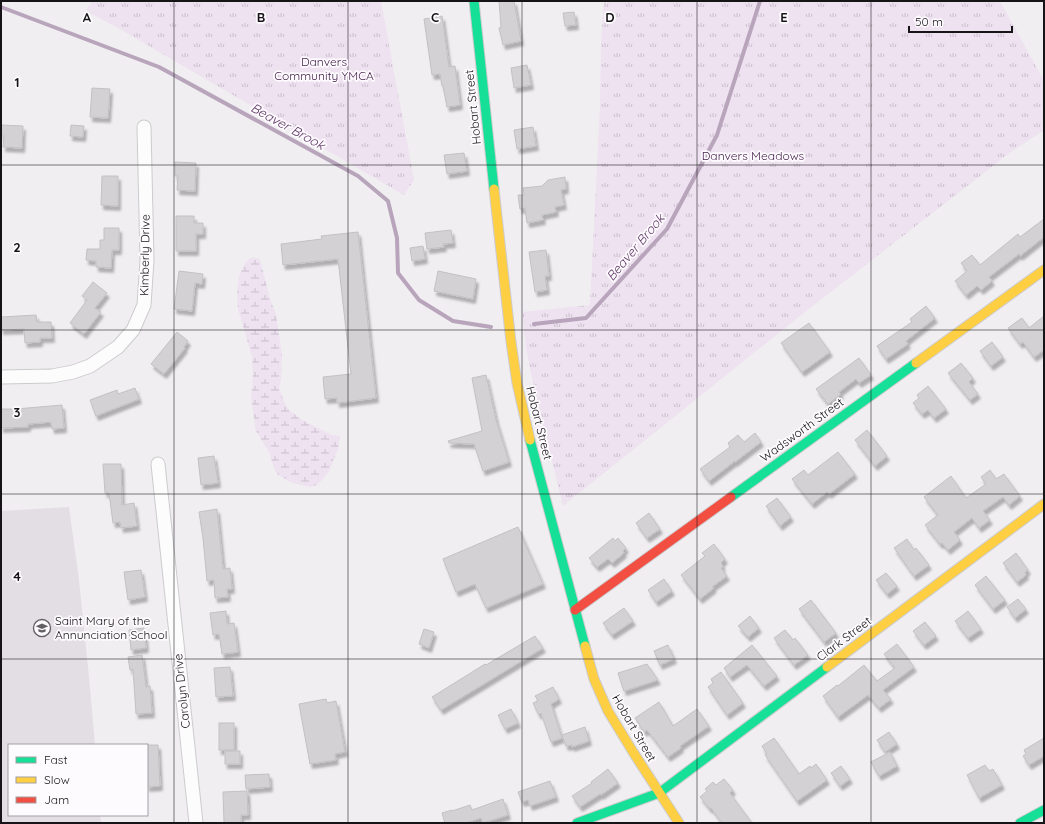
<svg xmlns="http://www.w3.org/2000/svg" width="1045" height="824" font-family="Quicksand,sans-serif">
<defs>
<pattern id="wetland-marsh" width="20" height="14" patternUnits="userSpaceOnUse"><rect width="20" height="14" fill="#eee1f0"/><path d="M1 5h8M5 5V1M11 12h8M15 12V8" fill="none" stroke="#cbc0cd"/></pattern>
<pattern id="park-tufts" width="24" height="20" patternUnits="userSpaceOnUse"><rect width="24" height="20" fill="#eee1f0"/><path d="M3 7l-1-3M5 7V3M7 7l1-3M15 17l-1-3M17 17v-4M19 17l1-3" fill="none" stroke="#cbc0cd"/></pattern>
<filter id="shadow"><feDropShadow dx="2.5" dy="4.5" stdDeviation="1" flood-color="#0004"/></filter>
</defs>
<rect width="100%" height="100%" fill="#f0eef1"/>
<polygon fill="#e3dee4" points="69,507 79,580 89,677 95,745 9,745 9,815 100,815 101,823 1,823 1,511"/>
<polygon fill="url(#wetland-marsh)" points="252,257 260,259 270,299 276,314 282,355 281,380 279,388 285,404 289,410 302,420 332,435 340,436 338,449 328,473 317,485 310,487 293,483 278,475 274,468 269,452 256,431 251,398 253,374 252,357 238,309 237,293 239,277 242,269 246,262"/>
<g fill="url(#park-tufts)">
<polygon points="92,1 381,1 414,180 404,195 118,28 86,11"/>
<polygon points="604,1 1000,1 1044,81 1044,130 1011,152 805,312 563,506 534,388 526,347 522,312 590,305 600,106 601,43"/>
</g>
<g fill="none" stroke-linecap="round" stroke-linejoin="round">
<g stroke="#b8a5bc" stroke-width="4">
<polyline points="1,7 159,67 358,176 388,201 397,238 398,273 419,300 453,321 491,327"/>
<polyline points="534,324 586,318 667,229 717,135 760,1"/>
</g>
</g>
<g fill="#d3d1d4" stroke="#c2c1c3" filter="url(#shadow)">
<polygon points="499,1 514,1 521,41 503,45 499,28 501,27"/>
<polygon points="574,12 576,25 565,26 563,13"/>
<polygon points="442,16 449,67 455,66 460,105 447,107 443,86 442,86 440,74 432,75 424,19"/>
<polygon points="527,65 531,85 514,88 511,68"/>
<polygon points="92,88 110,89 108,118 90,117"/>
<polygon points="1,125 23,126 22,148 3,147 4,136 1,136"/>
<polygon points="71,125 84,126 83,137 70,136"/>
<polygon points="533,127 536,146 517,149 514,130"/>
<polygon points="464,153 467,171 447,174 444,155"/>
<polygon points="175,162 196,163 195,191 177,190 178,176 175,176"/>
<polygon points="102,176 118,176 118,206 101,205"/>
<polygon points="565,177 566,189 561,190 564,205 555,207 556,212 542,215 543,220 527,223 525,208 520,209 518,195 524,195 523,188 542,186 548,180"/>
<polygon points="176,216 194,216 194,223 203,223 203,234 196,234 196,251 176,251"/>
<polygon points="1044,219 1044,237 1020,256 1019,254 989,277 992,281 981,290 977,286 966,295 955,281 967,271 961,263 972,255 980,265 1018,234 1020,237"/>
<polygon points="104,228 119,228 119,250 112,250 111,268 96,267 96,261 86,260 87,249 100,249 100,240 104,240"/>
<polygon points="451,230 453,243 443,244 444,247 427,249 425,233"/>
<polygon points="358,232 376,398 337,403 337,398 325,399 323,377 351,374 338,259 283,265 281,244 322,239 321,236"/>
<polygon points="423,246 425,259 412,261 410,248"/>
<polygon points="546,250 549,276 545,276 547,290 535,292 529,252"/>
<polygon points="179,271 203,274 202,284 195,283 192,311 174,309"/>
<polygon points="438,271 476,279 473,299 434,291"/>
<polygon points="93,282 107,293 95,308 101,312 84,334 70,323 87,300 82,296"/>
<polygon points="926,306 935,318 906,341 908,344 886,359 877,346 912,322 910,319"/>
<polygon points="36,315 37,322 51,322 52,338 40,338 40,342 25,343 24,329 1,330 1,317"/>
<polygon points="1044,316 1044,350 1034,357 1023,342 1020,344 1008,328 1022,318 1029,328"/>
<polygon points="809,323 830,352 802,372 781,343"/>
<polygon points="177,332 188,341 184,347 185,348 164,374 151,364"/>
<polygon points="992,342 1003,357 991,366 980,351"/>
<polygon points="859,358 871,375 859,383 856,379 839,392 841,394 828,404 816,389"/>
<polygon points="961,363 973,378 969,382 978,394 970,400 948,373"/>
<polygon points="486,375 496,420 509,462 483,471 474,444 449,443 448,441 482,431 472,378"/>
<polygon points="928,386 946,409 934,418 928,410 922,414 913,403 919,398 917,395"/>
<polygon points="135,388 139,399 96,416 90,400 117,390 118,394"/>
<polygon points="62,405 64,428 52,429 51,422 28,424 28,427 1,428 1,409 16,409"/>
<polygon points="867,430 887,456 875,466 855,440"/>
<polygon points="755,433 761,442 735,462 735,461 709,481 700,469 730,447 728,443 738,435 744,442"/>
<polygon points="838,452 855,474 829,494 827,492 812,504 792,479 804,470 808,475"/>
<polygon points="214,456 218,483 201,485 198,458"/>
<polygon points="103,464 121,464 122,505 134,503 137,526 121,528 120,522 113,523 109,493 105,493"/>
<polygon points="990,470 996,479 1004,474 1020,496 1009,505 1003,497 983,511 990,520 979,528 972,518 954,532 960,540 948,550 942,543 940,544 925,525 938,515 924,497 951,476 966,498 986,484 981,477"/>
<polygon points="777,498 791,517 780,526 766,506"/>
<polygon points="217,509 223,569 230,568 232,589 227,589 228,597 215,598 214,580 207,581 203,538 199,512"/>
<polygon points="649,513 660,529 647,538 636,523"/>
<polygon points="518,527 543,584 486,608 475,584 456,592 443,559"/>
<polygon points="613,538 615,541 618,538 626,548 623,551 624,553 612,563 608,559 597,567 589,558"/>
<polygon points="907,539 914,550 916,548 929,565 914,576 894,548"/>
<polygon points="714,544 725,559 721,563 723,567 721,568 727,576 712,587 714,588 700,599 681,575 705,556 702,553"/>
<polygon points="1016,553 1028,570 1025,572 1026,575 1017,582 1003,563"/>
<polygon points="141,570 145,597 128,600 124,572"/>
<polygon points="886,573 897,586 887,594 876,580"/>
<polygon points="986,576 1005,600 993,609 975,585"/>
<polygon points="664,579 672,591 656,602 648,590"/>
<polygon points="1018,599 1026,609 1015,618 1007,607"/>
<polygon points="811,600 836,633 824,642 799,609"/>
<polygon points="624,608 633,621 612,635 603,623"/>
<polygon points="226,611 227,624 234,623 238,652 222,654 219,634 213,635 210,613"/>
<polygon points="968,611 981,629 968,638 955,621"/>
<polygon points="750,616 759,628 748,637 738,626"/>
<polygon points="925,622 936,636 924,645 913,631"/>
<polygon points="144,628 146,648 131,650 129,630"/>
<polygon points="424,629 434,632 429,648 419,644"/>
<polygon points="785,630 793,640 795,638 808,655 794,665 774,638"/>
<polygon points="535,636 543,648 441,710 432,697 485,664 486,665"/>
<polygon points="897,644 914,667 883,690 891,699 879,708 868,695 838,717 823,696 837,685 838,686 864,665 877,681 895,668 884,654"/>
<polygon points="668,645 674,659 660,665 654,651"/>
<polygon points="752,645 777,676 764,686 747,665 730,677 724,668"/>
<polygon points="142,655 146,687 150,686 152,713 136,714 133,669 130,670 128,657"/>
<polygon points="647,664 658,680 624,691 618,673"/>
<polygon points="230,667 233,696 216,697 214,668"/>
<polygon points="721,672 743,703 727,715 708,687 713,683 711,679"/>
<polygon points="553,687 559,699 551,704 562,738 551,742 541,713 539,715 533,703 538,701 535,696"/>
<polygon points="326,699 327,703 336,701 345,752 335,754 336,760 310,764 299,704"/>
<polygon points="659,702 673,726 697,709 709,726 680,746 681,748 668,757 647,730 644,732 635,718"/>
<polygon points="511,709 518,723 505,729 498,715"/>
<rect x="219" y="723" width="15" height="27"/>
<polygon points="585,727 589,741 572,747 572,745 566,746 562,735"/>
<polygon points="889,732 897,744 885,752 877,740"/>
<polygon points="774,738 799,774 810,766 811,768 816,764 827,780 797,801 765,755 767,754 762,746"/>
<polygon points="1044,738 1044,756 1029,765 1023,756 1026,754 1024,750"/>
<polygon points="147,745 158,745 160,786 147,787"/>
<rect x="225" y="751" width="15" height="13"/>
<polygon points="890,752 897,766 879,776 871,762"/>
<polygon points="985,765 989,771 993,769 1002,785 979,798 967,775"/>
<polygon points="841,766 850,779 840,786 831,773"/>
<polygon points="608,769 618,783 601,795 600,794 580,807 572,796 592,783 591,782"/>
<polygon points="269,774 270,787 246,789 245,775"/>
<polygon points="724,779 733,790 730,793 752,823 722,823 711,808 710,809 700,797 707,791 705,789 713,782 716,785"/>
<polygon points="550,781 556,797 530,806 528,800 522,802 518,792"/>
<polygon points="247,791 248,815 241,815 241,823 224,823 223,792"/>
<polygon points="503,799 508,815 483,823 481,818 466,823 445,823 442,813 452,810 452,811 470,805 472,810"/>
</g>
<g fill="none" stroke-linecap="round" stroke-linejoin="round">
<g stroke="#cccbcd" stroke-width="15">
<g id="street">
<polyline points="1,377 52,376 73,372 90,366 118,347 133,330 144,305 147,260 144,127"/>
<polyline points="158,464 196,823"/>
</g>
</g>
<g stroke="#cccbcd" stroke-width="11">
<g id="fast">
<polyline points="474,1 494,189"/>
<polyline points="530,440 585,646"/>
<polyline points="731,497 916,363"/>
<polyline points="577,823 659,793 827,667"/>
<polyline points="1020,823 1044,810"/>
</g>
</g>
<g stroke="#cccbcd" stroke-width="11">
<g id="slow">
<polyline points="494,189 511,342 517,383 530,440"/>
<polyline points="916,363 1044,270"/>
<polyline points="585,646 594,679 608,711 633,752 679,823"/>
<polyline points="827,667 1044,504"/>
</g>
</g>
<g stroke="#cccbcd" stroke-width="11">
<polyline id="jam" points="575,610 731,497"/>
</g>
<use href="#street" stroke="#fdfcfd" stroke-width="13"/>
<use href="#fast" stroke="#16e098" stroke-width="9"/>
<use href="#slow" stroke="#ffcf43" stroke-width="9"/>
<use href="#jam" stroke="#f24e42" stroke-width="9"/>
</g>
<path fill="none" stroke="#161416" stroke-width="1" stroke-opacity="0.55" d="M174,1V823M348,1V823M522,1V823M697,1V823M871,1V823M1,165H1044M1,330H1044M1,494H1044M1,659H1044"/>
<defs>
<g id="school-ring" transform="scale(0.9)"><circle r="9.5" fill="#fefbff" stroke="#626063" stroke-width="1.5"/><path d="M0-5L7-2L0 1L-7-2ZM-4 1L0 2.5L4 1V4Q0 6-4 4Z" fill="#626063"/></g>
</defs>
<g fill-rule="evenodd">
<use href="#school-ring" x="42" y="628"/>
</g>
<g text-anchor="middle" stroke-width="3.5" stroke-linejoin="round" paint-order="stroke">
<g font-size="12" fill="#411d47" stroke="#fefbff">
<text x="324" y="66">Danvers<tspan x="324" dy="14">Community YMCA</tspan></text>
<text x="753" y="160">Danvers Meadows</text>
</g>
<g font-size="12" fill="#161416" stroke="#fefbff">
<text transform="translate(473 107) rotate(-96)" y="4">Hobart Street</text>
<text transform="translate(145 255) rotate(-89)" y="4">Kimberly Drive</text>
<text transform="translate(539 423) rotate(76)" y="4">Hobart Street</text>
<text transform="translate(802 430) rotate(-36)" y="4">Wadsworth Street</text>
<text transform="translate(844 639) rotate(-37)" y="4">Clark Street</text>
<text transform="translate(182 691) rotate(-96)" y="4">Carolyn Drive</text>
<text transform="translate(634 728) rotate(60)" y="4">Hobart Street</text>
</g>
<g font-size="12" fill="#161416" stroke="#fefbff" text-anchor="start">
<text x="55" y="625">Saint Mary of the<tspan x="55" dy="14">Annunciation School</tspan></text>
</g>
<g font-size="13" font-style="italic" fill="#603a67" stroke="#fefbff">
<text transform="translate(288 126) rotate(29)" y="5">Beaver Brook</text>
<text transform="translate(635 247) rotate(-50)" y="5">Beaver Brook</text>
</g>
</g>
<g font-size="13" text-anchor="middle" font-weight="bold" fill="#161416" stroke="#fefbff" stroke-width="3.5" stroke-linejoin="round" paint-order="stroke">
<text x="87" y="22">A</text>
<text x="261" y="22">B</text>
<text x="435" y="22">C</text>
<text x="610" y="22">D</text>
<text x="784" y="22">E</text>
<text x="17" y="87">1</text>
<text x="17" y="252">2</text>
<text x="17" y="417">3</text>
<text x="17" y="581">4</text>
</g>
<rect width="1045" height="824" fill="none" stroke="#161416" stroke-width="4"/>
<rect x="8" y="744" width="140" height="72" fill="#fefbff" stroke="#a19fa2"/>
<rect x="16" y="757" width="20" height="6" fill="#16e098" stroke="#a19fa2"/>
<text x="44" y="764" font-size="12" fill="#161416">Fast</text>
<rect x="16" y="777" width="20" height="6" fill="#ffcf43" stroke="#a19fa2"/>
<text x="44" y="784" font-size="12" fill="#161416">Slow</text>
<rect x="16" y="797" width="20" height="6" fill="#f24e42" stroke="#a19fa2"/>
<text x="44" y="804" font-size="12" fill="#161416">Jam</text>
<path d="M909 26v6h103v-6" fill="none" stroke="#161416" stroke-width="2"/>
<text x="915" y="26" font-size="12" fill="#161416" stroke="#fefbff" stroke-width="3" paint-order="stroke">50 m</text>
</svg>
